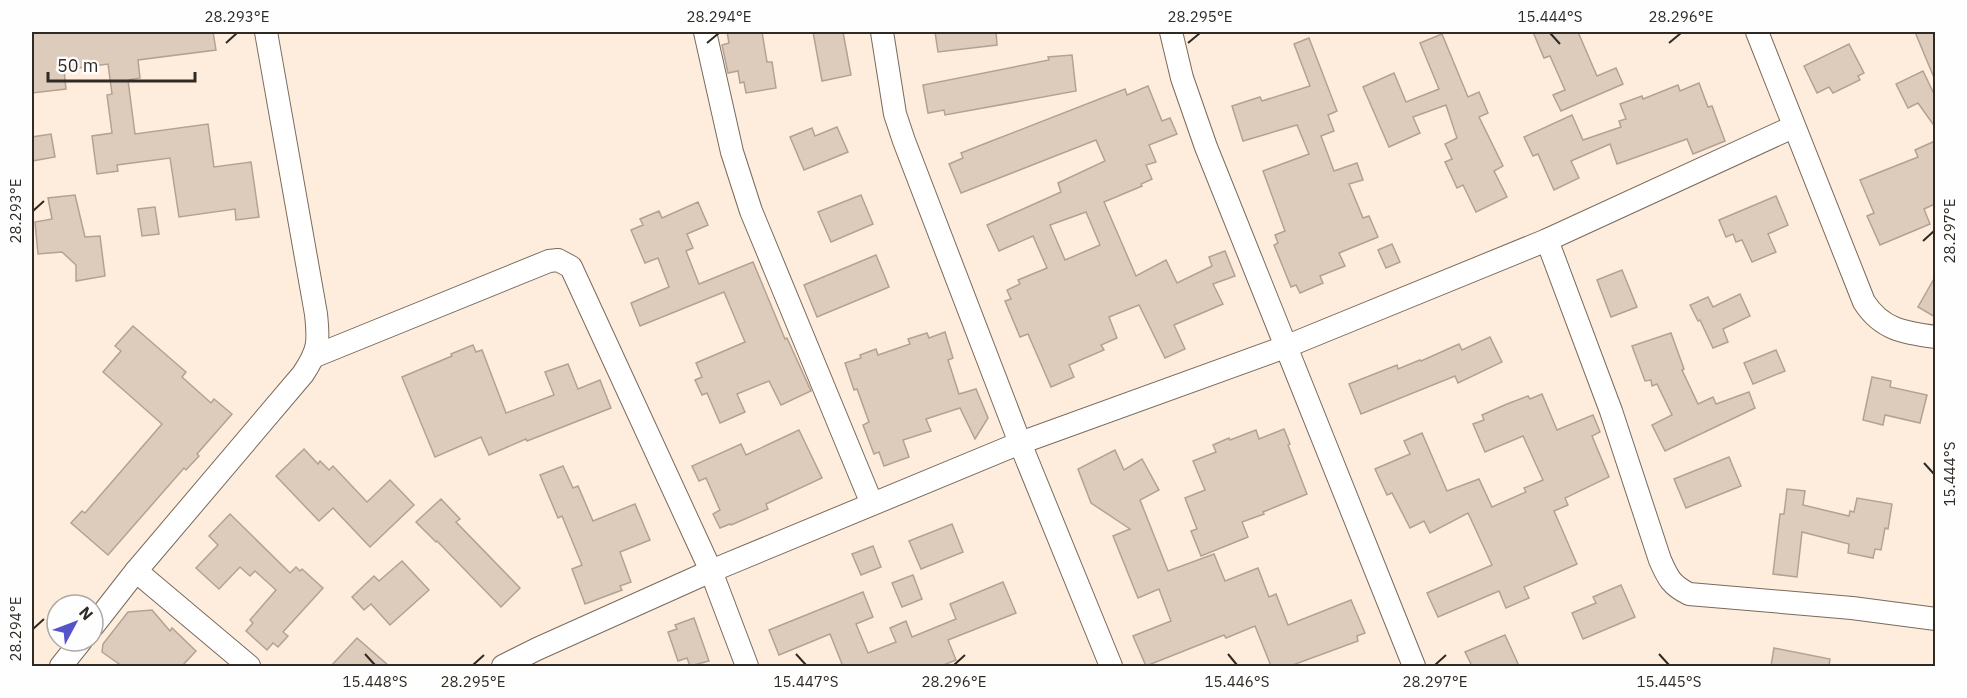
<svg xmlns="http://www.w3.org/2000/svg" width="1967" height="698" font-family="'IBM Plex Sans',sans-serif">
<rect width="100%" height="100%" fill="#feeddc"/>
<g fill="#ddccbc" stroke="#b3a293" stroke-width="1.5" fill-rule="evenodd">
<polygon points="32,32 213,32 216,50 138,60 140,78 128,80 135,134 208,124 214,167 251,162 259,217 236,220 235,209 179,217 170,158 117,165 118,171 97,174 92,136 112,133 107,95 112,94 108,64 64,70 66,89 32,93"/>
<polygon points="727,32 762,32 767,62 772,62 776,88 746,93 744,82 740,83 738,71 728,73 722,45 729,43"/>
<polygon points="813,32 843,32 851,75 822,81"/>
<polygon points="935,32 996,32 997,45 938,52"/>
<polygon points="1533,32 1578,32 1597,76 1616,68 1623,84 1561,111 1553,95 1565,90 1550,56 1544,58"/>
<polygon points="1915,32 1935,32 1935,80"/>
<polygon points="1442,34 1468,97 1479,92 1488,113 1479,117 1503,166 1494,171 1507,197 1476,212 1463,185 1457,188 1445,162 1452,159 1445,144 1457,138 1446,105 1413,117 1420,133 1389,147 1363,87 1394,73 1406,102 1439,89 1420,43"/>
<polygon points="1309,38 1337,111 1328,115 1334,131 1321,136 1334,171 1357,163 1363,180 1349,184 1363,218 1369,216 1378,237 1339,253 1345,266 1320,276 1323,283 1300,293 1296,285 1291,287 1274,245 1278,243 1275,235 1285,231 1263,171 1309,154 1297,125 1243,141 1232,106 1260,97 1262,101 1310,86 1294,44"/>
<polygon points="1849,44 1864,73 1858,76 1860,80 1833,93 1829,87 1817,93 1804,66"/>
<polygon points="1072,55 1076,91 945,115 944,110 928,113 923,85 1049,60 1048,57"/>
<polygon points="1923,71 1935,96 1935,127 1918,103 1908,108 1896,84"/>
<polygon points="1699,83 1708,107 1712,106 1725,141 1693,154 1687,139 1617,164 1610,144 1571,161 1579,178 1554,190 1538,154 1533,156 1524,137 1572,115 1583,140 1621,127 1619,121 1626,119 1620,104 1642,96 1643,99 1678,85 1680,91"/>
<path d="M1148,86L1162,121L1170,118L1177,134L1149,145L1156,162L1146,165L1152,179L1141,184L1142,186L1104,202L1136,276L1166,260L1177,283L1212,266L1209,257L1225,251L1235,276L1213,284L1223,304L1174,325L1185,349L1165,358L1139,305L1109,317L1117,338L1101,345L1104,350L1069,365L1074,377L1051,387L1028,334L1020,337L1005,301L1011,299L1007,290L1020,284L1018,280L1047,268L1033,236L999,251L987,225L1061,192L1058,183L1105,161L1096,140L961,193L949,164L963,158L961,153L989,142L1125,89L1127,95ZM1086,212L1100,245L1065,260L1050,225Z"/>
<polygon points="837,127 848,152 804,170 790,137 812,128 815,136"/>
<polygon points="51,134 55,157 32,161 32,137"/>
<polygon points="1935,141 1935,204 1924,209 1930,224 1880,245 1867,216 1874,213 1860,180 1918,157 1915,150"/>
<polygon points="75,195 85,237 100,236 105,276 76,281 76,265 62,252 38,254 35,222 52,219 48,198"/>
<polygon points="861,195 873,224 831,242 818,212"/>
<polygon points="1776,196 1788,225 1768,234 1776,252 1752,262 1742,240 1736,242 1733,234 1726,237 1719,220"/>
<polygon points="698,202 708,225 687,234 693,248 686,251 699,284 753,262 785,339 787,338 811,391 781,405 769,381 737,394 745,412 720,423 707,393 702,395 695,380 702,377 696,363 745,342 724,292 640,326 631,303 669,287 658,258 645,263 631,230 643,225 640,219 659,211 662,218"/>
<polygon points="155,207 159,234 142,236 138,209"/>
<polygon points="1392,244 1400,262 1386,268 1378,250"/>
<polygon points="876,255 889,287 817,317 804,285"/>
<polygon points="1622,270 1637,307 1611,317 1597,280"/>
<polygon points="1935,277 1935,317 1918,307"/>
<polygon points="1740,294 1750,316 1723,329 1728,342 1713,348 1700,320 1698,321 1690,305 1708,297 1713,307"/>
<polygon points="133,326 186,372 182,377 211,403 214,399 232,414 197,454 199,456 186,470 184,468 108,555 71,523 82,511 85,513 162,424 103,372 121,351 115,346"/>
<polygon points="945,332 953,358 948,360 959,394 976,389 988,418 975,439 960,408 926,419 931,431 903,440 909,457 884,466 879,452 874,454 863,425 869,422 857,389 854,390 845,363 861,358 860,355 876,349 878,355 910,344 908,339 927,333 929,338"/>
<polygon points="1671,333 1684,369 1682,370 1698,404 1713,397 1716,404 1749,392 1755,408 1665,451 1652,425 1672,415 1657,384 1652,386 1651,380 1645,381 1632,346"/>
<polygon points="1490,337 1502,362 1458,383 1455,376 1361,414 1349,384 1397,365 1398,369 1420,360 1421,361 1459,344 1462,350"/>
<polygon points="473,345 476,352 482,350 506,413 554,395 545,372 568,364 578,389 600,380 611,408 527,441 526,439 489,455 481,437 435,457 402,377 452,356 451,354"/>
<polygon points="1776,350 1785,371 1753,384 1744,363"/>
<polygon points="1872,377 1891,381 1890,387 1927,395 1920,423 1885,415 1883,425 1863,420"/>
<polygon points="1542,394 1557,430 1593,415 1600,432 1592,436 1609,477 1565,498 1568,505 1554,511 1577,564 1524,587 1529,598 1506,608 1499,591 1438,617 1427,593 1492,565 1468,513 1430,533 1424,521 1410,528 1392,493 1387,495 1375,469 1410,454 1404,441 1422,433 1447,491 1479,479 1492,507 1526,492 1524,488 1543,480 1523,436 1485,452 1473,424 1484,420 1482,415 1507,404 1528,396 1530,399"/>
<polygon points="1284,429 1290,444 1288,445 1307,494 1263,512 1264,514 1242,522 1248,537 1201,556 1191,531 1197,529 1185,498 1205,490 1193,461 1216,452 1213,445 1229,438 1230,440 1256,430 1259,439"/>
<polygon points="799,430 822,478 766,504 768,509 731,525 730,524 720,528 713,514 720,510 706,478 699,481 692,466 741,444 746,455"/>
<polygon points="304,449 318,464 320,461 329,470 333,466 367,502 390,480 414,505 370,547 333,508 319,521 276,476"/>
<polygon points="1115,450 1124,470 1142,459 1159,490 1140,500 1168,571 1214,554 1225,581 1258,568 1269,597 1276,594 1288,625 1351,600 1365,633 1357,636 1358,641 1290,666 1271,666 1255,626 1226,638 1224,635 1146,666 1133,636 1171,621 1159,589 1138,598 1113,536 1130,529 1091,503 1078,469"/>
<polygon points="1729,457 1741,486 1686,508 1674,479"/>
<polygon points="563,466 573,488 578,486 593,521 635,504 650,540 620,552 631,582 620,586 622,590 585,604 572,569 582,565 562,516 558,518 540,475"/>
<polygon points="1787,489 1805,491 1803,505 1849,516 1850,511 1854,512 1857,498 1892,504 1888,529 1885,528 1881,550 1875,549 1873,558 1848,553 1849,544 1802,532 1797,577 1773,574 1780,514 1784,514"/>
<polygon points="441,499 460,519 456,522 520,588 501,607 437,541 436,542 416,522"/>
<polygon points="230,514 290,573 296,567 300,571 302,569 323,588 283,632 288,636 278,647 273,643 267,650 246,631 253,623 250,620 276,590 255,571 250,576 240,567 219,589 196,568 218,545 209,536"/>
<polygon points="952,524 963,552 921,569 909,541"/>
<polygon points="873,546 881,567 861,575 852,554"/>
<polygon points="402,561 429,590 390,625 371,604 364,610 352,597 374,576 379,581"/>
<polygon points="913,575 922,599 902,607 892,583"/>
<polygon points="1003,582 1016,613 948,640 956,660 941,666 837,666 842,664 830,634 779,655 769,630 863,592 873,617 856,624 868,653 896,642 890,628 906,621 912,637 956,619 950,604"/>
<polygon points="1621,585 1635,617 1583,639 1572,613 1596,603 1593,597"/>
<polygon points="152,610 170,631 172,628 196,651 182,666 122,666 102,652 103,644 128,612"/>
<polygon points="694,618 709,661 690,666 687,658 678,661 668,632 677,629 675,625"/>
<polygon points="1505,635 1519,666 1472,666 1465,652"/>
<polygon points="357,638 389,666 331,666"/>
<polygon points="1774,648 1830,659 1829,666 1771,666"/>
</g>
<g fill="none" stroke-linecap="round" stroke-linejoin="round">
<g stroke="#796a5c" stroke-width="24">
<g id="street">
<polyline points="705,32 732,152 751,211 872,504"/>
<polyline points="882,32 895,114 904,141 1020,443 1111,666"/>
<polyline points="1171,32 1182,78 1206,147 1414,666"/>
<path d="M1757,32L1864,302C1882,330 1905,333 1936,337"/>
<path d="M1547,240L1611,411L1660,560C1668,578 1671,585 1689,594L1852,608L1936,619"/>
<polyline points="315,356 549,261 558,260 571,267 711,571 747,666"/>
<polyline points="136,571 249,666"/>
<path d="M93,626L136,571L303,374C319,350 319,342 316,314L266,32"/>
<polyline points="61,666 81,641"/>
<polyline points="503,666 537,649 711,571 1020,443 1285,347 1547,240 1793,127"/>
</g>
</g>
<use href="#street" stroke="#fff" stroke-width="22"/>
</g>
<path fill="none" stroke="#302a24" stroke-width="2" d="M1550,33L1560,44M226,43L237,33M707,43L719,33M1188,43L1200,33M1669,43L1681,33M33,211L44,201M1923,241L1934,231M1924,463L1934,474M33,629L44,619M365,654L375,665M796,654L806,665M1228,654L1237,665M1659,654L1669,665M473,665L484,655M954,665L965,655M1435,665L1446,655"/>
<rect width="1967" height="698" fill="none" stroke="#fefefe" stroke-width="66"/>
<g transform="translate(75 623) rotate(49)"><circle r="28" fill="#fefefe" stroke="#aca9a7" stroke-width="1.5"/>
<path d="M0-4.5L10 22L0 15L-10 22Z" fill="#5454cb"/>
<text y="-9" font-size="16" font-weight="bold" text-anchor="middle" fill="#302a24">N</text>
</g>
<path d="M48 72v9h147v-9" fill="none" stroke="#302a24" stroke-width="3"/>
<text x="57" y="72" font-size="18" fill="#302a24" stroke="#fefefe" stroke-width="4.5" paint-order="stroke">50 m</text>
<rect x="33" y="33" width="1901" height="632" fill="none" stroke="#302a24" stroke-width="2"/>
<g font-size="15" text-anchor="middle" fill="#302a24">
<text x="237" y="22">28.293°E</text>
<text x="719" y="22">28.294°E</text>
<text x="1200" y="22">28.295°E</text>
<text x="1550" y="22">15.444°S</text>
<text x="1681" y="22">28.296°E</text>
<text transform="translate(16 211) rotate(-90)" y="5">28.293°E</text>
<text transform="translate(1950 231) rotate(-90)" y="5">28.297°E</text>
<text transform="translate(1950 474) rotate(-90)" y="5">15.444°S</text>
<text transform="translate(16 629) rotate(-90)" y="5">28.294°E</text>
<text x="375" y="687">15.448°S</text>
<text x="473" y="687">28.295°E</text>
<text x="806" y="687">15.447°S</text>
<text x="954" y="687">28.296°E</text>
<text x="1237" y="687">15.446°S</text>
<text x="1435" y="687">28.297°E</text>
<text x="1669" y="687">15.445°S</text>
</g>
</svg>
